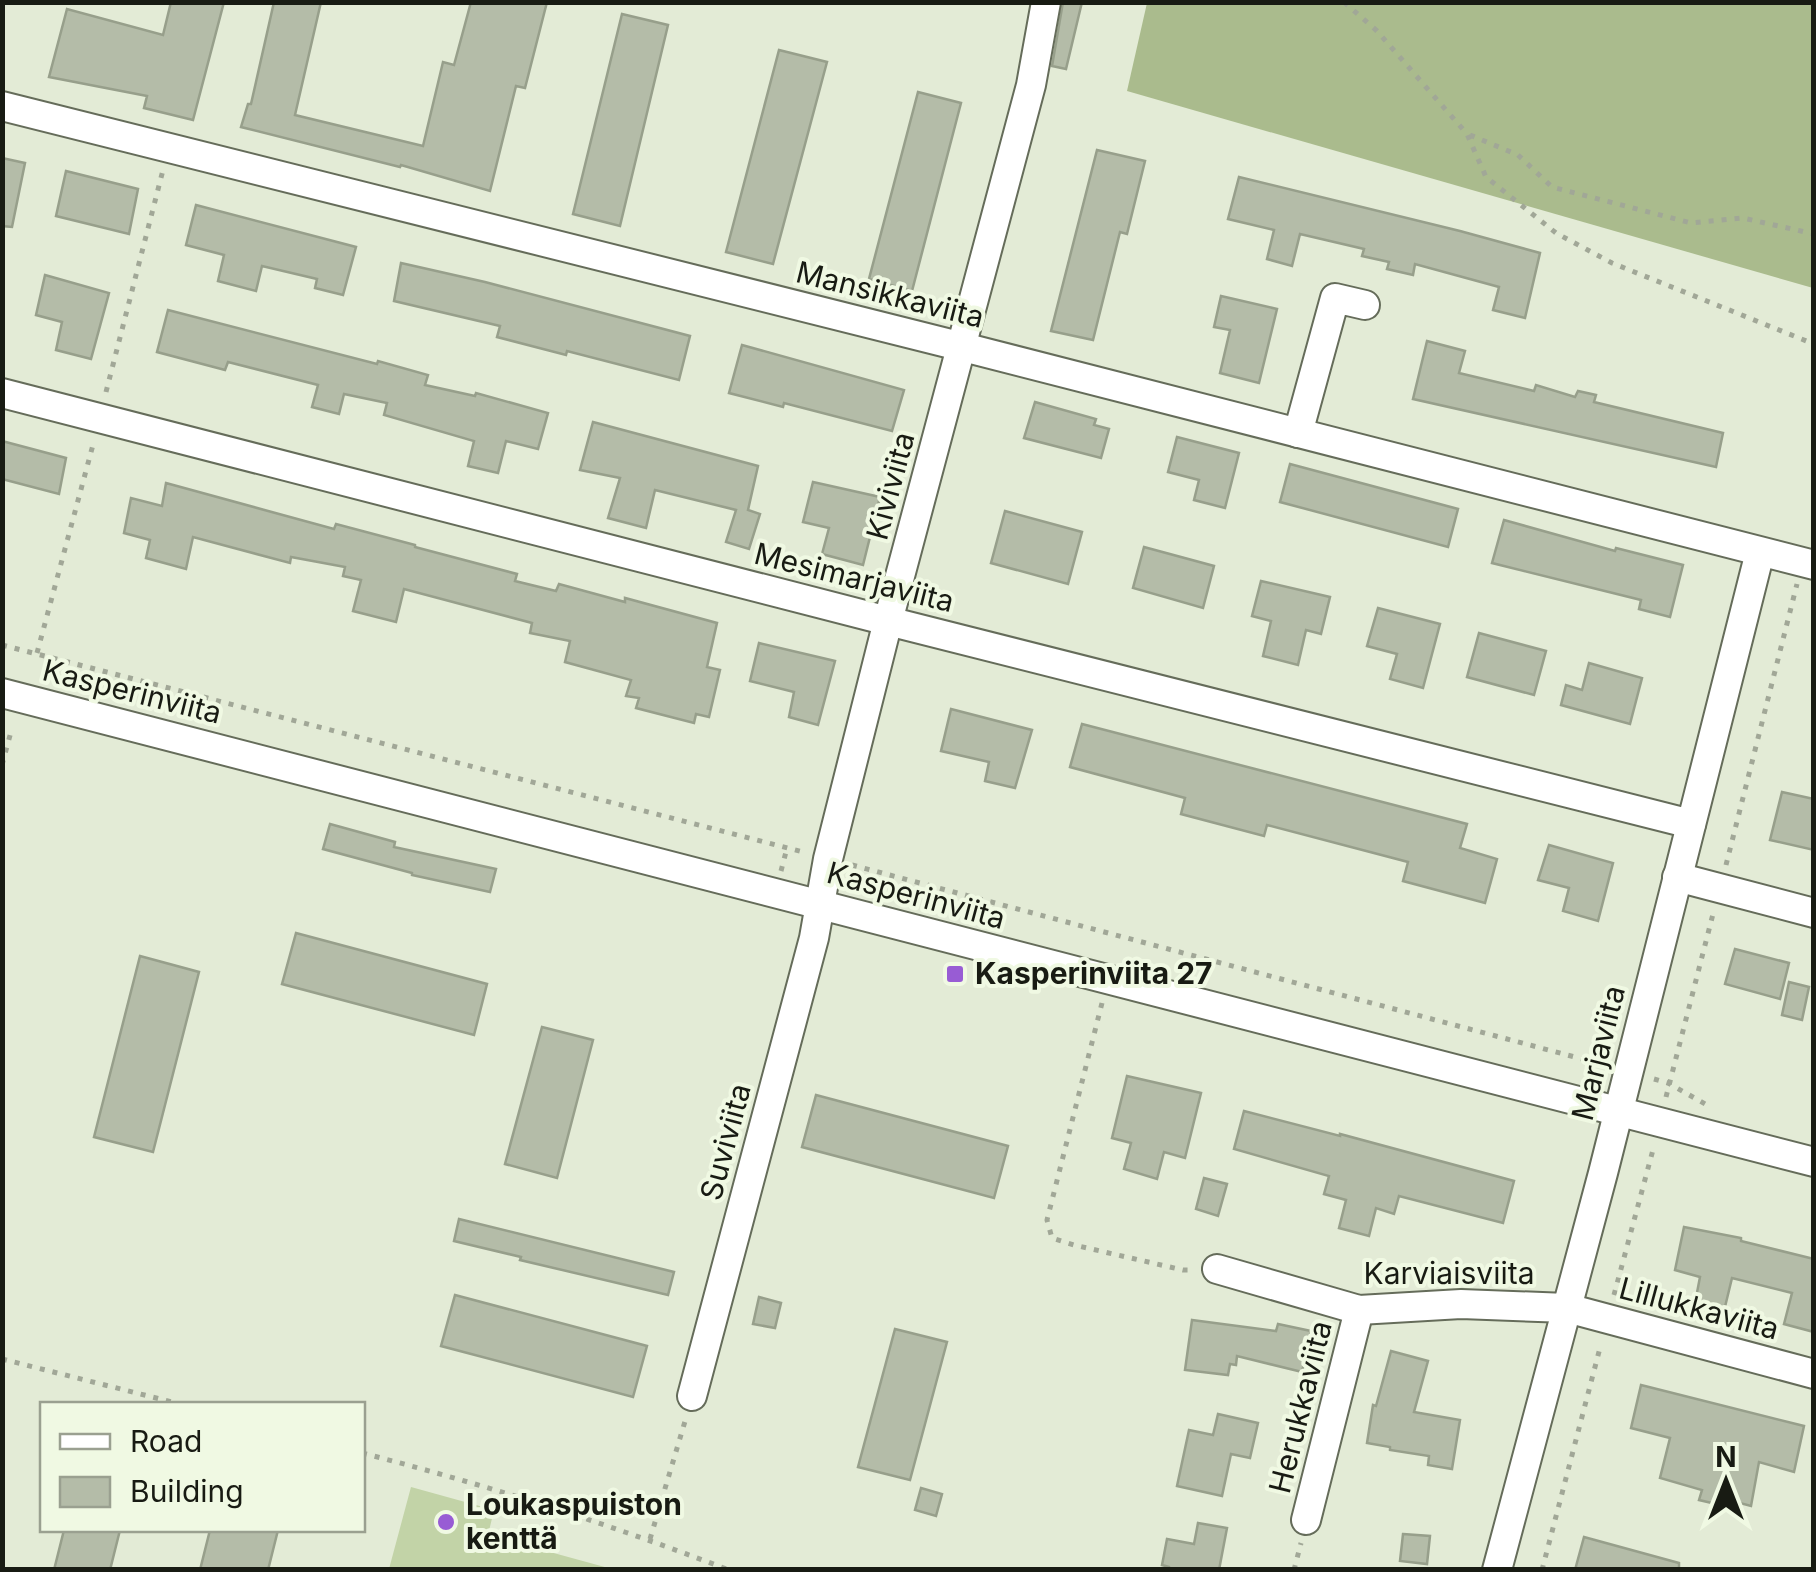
<svg xmlns="http://www.w3.org/2000/svg" width="1816" height="1572" font-family="Inter,sans-serif">
<rect width="100%" height="100%" fill="#e3ebd6"/>
<polygon fill="#c2d3a7" points="411,1487 494,1510 488,1535 612,1569 389,1569"/>
<polygon fill="#aabb8d" points="1147,3 1813,3 1813,288 1127,91"/>
<g fill="#b4bca8" stroke="#979f8b" stroke-width="2.5">
<polygon points="171,2 224,2 193,120 144,108 147,96 49,77 67,9 163,35"/>
<polygon points="274,2 321,2 295,115 423,146 443,62 454,65 471,2 547,2 525,88 516,86 490,191 401,165 400,167 241,127 248,104 251,104"/>
<polygon points="1063,2 1082,2 1066,69 1052,66"/>
<polygon points="622,14 668,25 620,226 573,214"/>
<polygon points="779,50 827,62 773,264 726,252"/>
<polygon points="918,92 961,103 912,291 869,279"/>
<polygon points="1097,150 1145,161 1127,234 1120,232 1093,340 1051,331"/>
<polygon points="2,158 25,163 12,227 2,226"/>
<polygon points="66,171 138,189 129,234 56,216"/>
<polygon points="1239,177 1460,231 1540,253 1525,318 1493,310 1499,287 1415,264 1413,275 1387,269 1389,262 1362,256 1364,249 1300,234 1292,266 1267,259 1274,230 1228,219"/>
<polygon points="196,205 356,247 343,295 315,288 317,279 262,266 256,291 218,281 224,255 186,245"/>
<polygon points="401,263 485,282 690,336 679,380 567,351 566,355 497,337 500,326 394,301"/>
<polygon points="45,275 109,293 91,359 56,350 62,322 36,315"/>
<polygon points="1221,296 1277,309 1259,383 1220,373 1230,330 1214,327"/>
<polygon points="168,310 377,364 378,361 428,375 425,385 475,396 476,393 548,413 538,449 506,441 498,473 468,466 474,441 384,415 387,403 344,394 339,414 312,407 318,385 228,362 225,370 157,352"/>
<polygon points="1427,341 1465,351 1459,373 1534,391 1536,385 1575,397 1578,391 1596,395 1594,402 1723,433 1716,467 1413,399"/>
<polygon points="742,345 904,390 892,431 784,403 783,407 729,393"/>
<polygon points="1035,402 1096,419 1094,425 1109,429 1101,458 1024,438"/>
<polygon points="593,422 758,466 748,510 760,514 749,549 726,542 736,510 655,490 646,528 608,518 620,478 580,470"/>
<polygon points="1177,437 1239,453 1225,508 1194,500 1199,480 1168,472"/>
<polygon points="2,441 66,458 59,494 2,479"/>
<polygon points="1290,464 1458,509 1448,547 1280,502"/>
<polygon points="813,482 880,497 863,565 822,554 829,528 803,522"/>
<polygon points="166,483 334,529 336,524 415,545 415,547 517,574 515,581 556,591 559,584 625,602 625,598 717,623 707,667 720,670 709,717 696,714 694,723 636,708 639,698 626,696 631,680 565,662 570,641 530,633 532,623 404,589 396,622 353,611 361,580 343,576 345,567 291,557 290,563 193,537 186,569 146,558 150,540 124,533 131,498 162,506"/>
<polygon points="1005,511 1082,532 1068,584 991,563"/>
<polygon points="1504,520 1615,551 1616,548 1683,565 1670,617 1639,609 1641,600 1492,563"/>
<polygon points="1144,547 1214,566 1203,608 1133,588"/>
<polygon points="1261,581 1330,597 1321,634 1306,630 1298,665 1263,656 1271,621 1252,616"/>
<polygon points="1378,608 1440,624 1423,688 1390,679 1397,654 1367,646"/>
<polygon points="1479,633 1546,651 1534,695 1467,677"/>
<polygon points="759,643 835,661 818,725 789,717 794,692 750,681"/>
<polygon points="1589,663 1642,678 1630,724 1561,705 1566,685 1582,690"/>
<polygon points="951,709 1032,730 1015,788 985,781 989,762 941,751"/>
<polygon points="1082,724 1467,824 1460,848 1497,859 1485,903 1403,881 1408,862 1267,825 1264,836 1181,814 1185,798 1070,767"/>
<polygon points="1782,792 1814,799 1814,850 1770,840"/>
<polygon points="330,824 395,842 394,847 496,869 490,892 412,875 412,873 323,849"/>
<polygon points="1549,845 1613,863 1598,921 1563,911 1569,888 1538,880"/>
<polygon points="296,933 487,984 474,1035 282,984"/>
<polygon points="1735,949 1789,963 1780,999 1725,984"/>
<polygon points="140,956 199,972 153,1152 94,1137"/>
<polygon points="1789,982 1809,987 1802,1020 1782,1015"/>
<polygon points="542,1027 593,1040 557,1178 505,1164"/>
<polygon points="1127,1076 1201,1093 1185,1158 1164,1152 1157,1179 1124,1169 1131,1143 1112,1138"/>
<polygon points="816,1095 1008,1146 994,1198 802,1147"/>
<polygon points="1244,1111 1340,1136 1340,1134 1514,1181 1503,1223 1399,1196 1394,1214 1376,1208 1369,1236 1339,1228 1346,1200 1324,1194 1329,1176 1234,1149"/>
<polygon points="1204,1178 1227,1184 1218,1216 1196,1209"/>
<polygon points="459,1219 674,1272 668,1295 520,1260 521,1257 454,1241"/>
<polygon points="1684,1227 1741,1238 1741,1241 1814,1259 1814,1332 1784,1324 1792,1293 1732,1278 1724,1311 1695,1303 1700,1277 1675,1270"/>
<polygon points="455,1295 647,1346 633,1397 441,1346"/>
<polygon points="759,1297 781,1303 775,1328 753,1324"/>
<polygon points="1192,1320 1276,1331 1278,1324 1311,1331 1302,1372 1237,1356 1236,1365 1230,1364 1228,1375 1185,1370"/>
<polygon points="895,1329 947,1342 910,1480 858,1467"/>
<polygon points="1391,1351 1428,1361 1414,1412 1460,1420 1452,1469 1428,1465 1429,1456 1390,1450 1390,1447 1367,1443 1373,1405 1376,1406"/>
<polygon points="1641,1385 1804,1426 1794,1472 1759,1462 1751,1506 1740,1503 1738,1509 1699,1500 1702,1490 1660,1478 1670,1438 1631,1428"/>
<polygon points="1218,1414 1258,1423 1250,1458 1231,1454 1222,1496 1177,1486 1189,1430 1213,1435"/>
<polygon points="921,1488 942,1494 936,1516 915,1510"/>
<polygon points="1198,1523 1227,1528 1219,1570 1169,1570 1169,1567 1162,1565 1167,1539 1194,1544"/>
<polygon points="64,1530 120,1530 110,1570 54,1570"/>
<polygon points="210,1530 278,1530 268,1570 200,1570"/>
<polygon points="1403,1534 1430,1536 1427,1564 1400,1561"/>
<polygon points="1584,1537 1679,1563 1679,1570 1575,1570"/>
</g>
<g fill="none" stroke-linecap="round" stroke-linejoin="round">
<g stroke="#656c5a" stroke-width="32">
<g id="street">
<polyline points="2,106 963,347 1814,565"/>
<polyline points="2,393 888,621 1691,824"/>
<polyline points="1298,433 1335,298 1365,305"/>
<polyline points="2,693 1814,1162"/>
<polyline points="1677,877 1814,913"/>
<polyline points="1217,1269 1359,1310 1461,1304 1567,1308 1814,1374"/>
<polyline points="692,1396 814,938 828,859 888,621 1031,85 1046,2"/>
<polyline points="1306,1520 1359,1310"/>
<polyline points="1497,1570 1603,1173 1760,552"/>
</g>
</g>
<g stroke="#a1a797" stroke-width="5" stroke-dasharray="5 8" stroke-linecap="butt">
<polyline points="1344,2 1377,31 1467,134 1486,177 1556,233 1612,263 1814,344"/>
<polyline points="1470,135 1518,155 1552,187 1691,223 1743,218 1814,234"/>
<polyline points="106,392 163,170"/>
<polyline points="2,645 803,852"/>
<polyline points="37,653 94,441"/>
<polyline points="45,678 50,657"/>
<polyline points="2,765 12,728"/>
<polyline points="852,865 1605,1065"/>
<polyline points="1726,865 1797,584"/>
<polyline points="781,871 787,848"/>
<polyline points="1102,1003 1047,1220 1052,1238 1074,1245 1183,1270 1194,1270"/>
<polyline points="1654,1079 1668,1083 1707,1105"/>
<polyline points="1666,1097 1713,914"/>
<polyline points="1614,1295 1654,1146"/>
<polyline points="2,1359 180,1404"/>
<path d="M362,1453C487,1485 609,1524 729,1570"/>
<polyline points="650,1539 686,1418"/>
<polyline points="1294,1570 1301,1543"/>
<polyline points="1542,1570 1601,1344"/>
</g>
<use href="#street" stroke="#fff" stroke-width="28"/>
</g>
<g fill="#985cd4" stroke="#f0f9e3" stroke-width="4">
<rect x="945" y="964" width="20" height="20" rx="5"/>
<circle cx="446" cy="1522" r="10"/>
</g>
<g text-anchor="middle" stroke-width="8" stroke-linejoin="round" paint-order="stroke">
<g font-size="30" fill="#181b13" stroke="#f0f9e3">
<text transform="translate(890 295) rotate(14)" y="10">Mansikkaviita</text>
<text transform="translate(891 486) rotate(-75)" y="10">Kiviviita</text>
<text transform="translate(854 578) rotate(14)" y="10">Mesimarjaviita</text>
<text transform="translate(132 692) rotate(14)" y="10">Kasperinviita</text>
<text transform="translate(916 896) rotate(15)" y="10">Kasperinviita</text>
<text transform="translate(1599 1053) rotate(-76)" y="10">Marjaviita</text>
<text transform="translate(726 1142) rotate(-75)" y="10">Suviviita</text>
<text x="1449" y="1284">Karviaisviita</text>
<text transform="translate(1699 1309) rotate(15)" y="10">Lillukkaviita</text>
<text transform="translate(1301 1407) rotate(-76)" y="10">Herukkaviita</text>
</g>
<g font-size="30" font-weight="bold" fill="#181b13" stroke="#f0f9e3" text-anchor="start">
<text x="975" y="984">Kasperinviita 27</text>
<text x="466" y="1515">Loukaspuiston<tspan x="466" dy="34">kenttä</tspan></text>
</g>
</g>
<rect width="1816" height="1572" fill="none" stroke="#181b13" stroke-width="10"/>
<rect x="40" y="1402" width="325" height="130" fill="#f0f9e3" stroke="#9aa090" stroke-width="2.5"/>
<rect x="60" y="1434" width="50" height="15" fill="#ffffff" stroke="#9aa090" stroke-width="2.5"/>
<text x="130" y="1452" font-size="30" fill="#181b13">Road</text>
<rect x="60" y="1477" width="50" height="30" fill="#b4bca8" stroke="#9aa090" stroke-width="2.5"/>
<text x="130" y="1502" font-size="30" fill="#181b13">Building</text>
<g transform="translate(1726 1482)" stroke="#f0f9e3" stroke-width="8" paint-order="stroke">
<path d="M0-8L18 38L0 25L-18 38Z" fill="#181b13"/>
<text y="-15" font-size="28" font-weight="bold" text-anchor="middle" fill="#181b13">N</text>
</g>
</svg>
